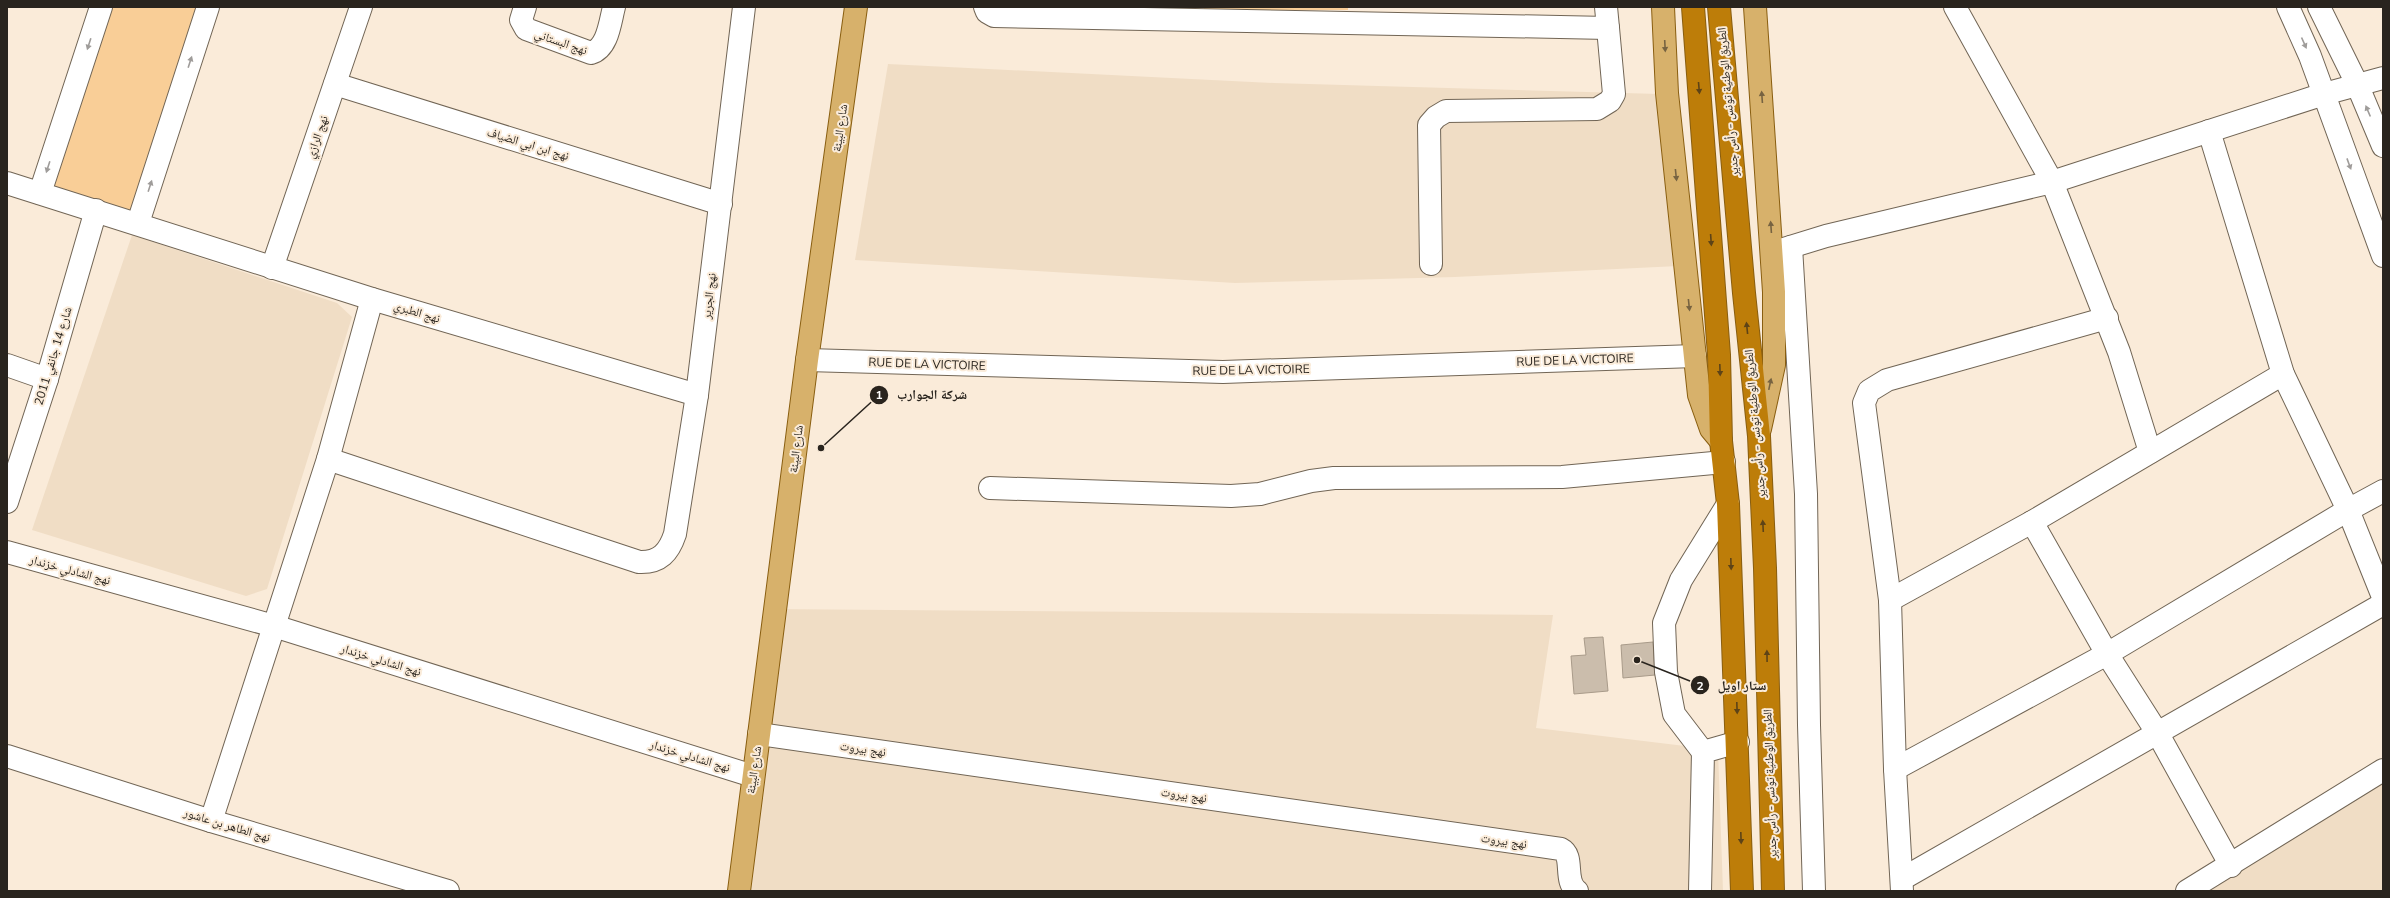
<svg xmlns="http://www.w3.org/2000/svg" width="2390" height="898" font-family="'Nunito Sans','Noto Naskh Arabic',sans-serif">
<rect width="100%" height="100%" fill="#faebd9"/>
<g fill="#f0ddc5">
<polygon points="888,64 1274,83 1659,94 1678,266 1455,277 1235,283 855,260"/>
<polygon points="132,235 337,303 352,317 267,589 246,596 32,530"/>
<polygon points="766,609 1553,615 1536,728 1718,750 1723,891 731,891"/>
<polygon points="2383,783 2383,891 2198,891"/>
</g>
<g fill="#f9ce97">
<polygon points="104,7 202,7 132,217 43,195"/>
<rect x="1204" y="7" width="144" height="3"/>
</g>
<g fill="#cbbdac" stroke="#a99b8a">
<polygon points="1603,637 1608,691 1574,694 1571,656 1586,655 1584,638"/>
<polygon points="1653,642 1655,675 1623,678 1621,645"/>
</g>
<g fill="none" stroke-linecap="round" stroke-linejoin="round">
<g stroke="#716555" stroke-width="24">
<g id="minor">
<path d="M525,7L521,20L526,29L591,53C608,48 610,22 614,7"/>
<polyline points="985,7 987,12 994,16 1608,28 1606,7"/>
<polyline points="1955,7 2052,182 2119,352 2150,452"/>
<polyline points="2288,7 2310,56 2383,256"/>
<polyline points="2319,7 2357,84 2383,146"/>
<polyline points="335,84 721,204"/>
<polyline points="2209,131 2283,374 2348,510 2383,597"/>
<polyline points="7,183 372,299 697,395"/>
<polyline points="40,193 101,7"/>
<polyline points="138,223 208,7"/>
<polyline points="1791,247 1806,494 1809,725 1814,891"/>
<polyline points="1777,251 1826,236 2052,182 2324,94 2383,78"/>
<polyline points="1431,264 1429,125 1436,117 1446,111 1597,109 1610,101 1614,94 1608,28"/>
<polyline points="272,268 361,7"/>
<polyline points="807,360 1223,372 1695,356"/>
<polyline points="7,365 47,379"/>
<path d="M328,459L639,562C660,563 669,552 675,534L697,395L744,7"/>
<polyline points="990,488 1231,496 1260,494 1311,481 1334,478 1562,477 1724,462"/>
<polyline points="7,502 47,379 96,210"/>
<polyline points="2032,522 2107,654 2158,734 2231,866"/>
<polyline points="7,552 274,626 753,776"/>
<polyline points="1890,600 2032,522 2283,374"/>
<path d="M759,734L1561,849C1575,856 1563,881 1577,891"/>
<polyline points="1703,752 1674,714 1666,672 1664,623 1681,580 1728,504"/>
<polyline points="7,756 211,821 448,891"/>
<polyline points="1895,769 2107,654 2348,510 2383,491"/>
<polyline points="211,821 328,459 372,299"/>
<polyline points="1902,879 2383,604"/>
<polyline points="1700,891 1703,752 1738,742"/>
<polyline points="1902,891 1895,769 1890,600 1864,403 1869,391 1887,380 2107,318"/>
<polyline points="2187,891 2383,770"/>
</g>
</g>
<g stroke="#895e10" stroke-width="24">
<g id="major">
<polyline points="1663,7 1667,93 1699,395 1711,429 1721,441"/>
<polyline points="1755,7 1774,292 1774,365 1760,429"/>
<polyline points="739,891 807,360 856,7"/>
</g>
</g>
<g stroke="#895e10" stroke-width="24">
<g id="highway">
<polyline points="1693,7 1719,355 1721,441 1728,504 1742,891"/>
<polyline points="1719,7 1744,293 1759,436 1765,568 1773,891"/>
</g>
</g>
<use href="#minor" stroke="#fff" stroke-width="22"/>
<use href="#major" stroke="#d7b16b" stroke-width="22"/>
<use href="#highway" stroke="#bd7d09" stroke-width="22"/>
</g>
<defs><path id="oneway-solid" d="M-6-.8H1V-3.2L6.5 0L1 3.2V.8H-6Z"/></defs>
<g fill="#9f9c9a">
<use href="#oneway-solid" transform="translate(2304 43) rotate(66)"/>
<use href="#oneway-solid" transform="translate(89 44) rotate(108)"/>
<use href="#oneway-solid" transform="translate(190 62) rotate(-72)"/>
<use href="#oneway-solid" transform="translate(2368 111) rotate(-113)"/>
<use href="#oneway-solid" transform="translate(2349 164) rotate(70)"/>
<use href="#oneway-solid" transform="translate(48 167) rotate(108)"/>
<use href="#oneway-solid" transform="translate(150 186) rotate(-72)"/>
</g>
<g fill="#776341">
<use href="#oneway-solid" transform="translate(1665 46) rotate(87)"/>
<use href="#oneway-solid" transform="translate(1762 97) rotate(-94)"/>
<use href="#oneway-solid" transform="translate(1676 175) rotate(84)"/>
<use href="#oneway-solid" transform="translate(1771 227) rotate(-94)"/>
<use href="#oneway-solid" transform="translate(1689 305) rotate(84)"/>
<use href="#oneway-solid" transform="translate(1770 384) rotate(-78)"/>
</g>
<g fill="#5d4317">
<use href="#oneway-solid" transform="translate(1699 88) rotate(85)"/>
<use href="#oneway-solid" transform="translate(1711 240) rotate(86)"/>
<use href="#oneway-solid" transform="translate(1747 328) rotate(-96)"/>
<use href="#oneway-solid" transform="translate(1720 370) rotate(88)"/>
<use href="#oneway-solid" transform="translate(1763 526) rotate(-93)"/>
<use href="#oneway-solid" transform="translate(1731 564) rotate(88)"/>
<use href="#oneway-solid" transform="translate(1767 656) rotate(-91)"/>
<use href="#oneway-solid" transform="translate(1737 708) rotate(88)"/>
<use href="#oneway-solid" transform="translate(1741 838) rotate(88)"/>
</g>
<g text-anchor="middle" stroke-width="4" stroke-linejoin="round" paint-order="stroke">
<g font-size="12" fill="#29241e" stroke="#faebd9">
<text transform="translate(561 42) rotate(19)" y="4">نهج البستاني</text>
<text transform="translate(1728 102) rotate(-95)" y="4">الطريق الوطنية تونس - رأس جدير</text>
<text transform="translate(840 128) rotate(-82)" y="4">شارع البيئة</text>
<text transform="translate(317 137) rotate(-71)" y="4">نهج الرازي</text>
<text transform="translate(528 144) rotate(17)" y="4">نهج ابن ابي الضياف</text>
<text transform="translate(709 296) rotate(-83)" y="4">نهج الجرير</text>
<text transform="translate(417 312) rotate(17)" y="4">نهج الطبري</text>
<text transform="translate(53 356) rotate(-73)" y="4">شارع 14 جانفي 2011</text>
<text transform="translate(1575 360) rotate(-2)" y="4">RUE DE LA VICTOIRE</text>
<text transform="translate(927 364) rotate(2)" y="4">RUE DE LA VICTOIRE</text>
<text transform="translate(1251 370) rotate(-1)" y="4">RUE DE LA VICTOIRE</text>
<text transform="translate(1755 424) rotate(-95)" y="4">الطريق الوطنية تونس - رأس جدير</text>
<text transform="translate(796 449) rotate(-83)" y="4">شارع البيئة</text>
<text transform="translate(70 570) rotate(15)" y="4">نهج الشادلي خزندار</text>
<text transform="translate(381 660) rotate(17)" y="4">نهج الشادلي خزندار</text>
<text transform="translate(863 749) rotate(8)" y="4">نهج بيروت</text>
<text transform="translate(690 756) rotate(17)" y="4">نهج الشادلي خزندار</text>
<text transform="translate(754 770) rotate(-82)" y="4">شارع البيئة</text>
<text transform="translate(1770 784) rotate(-92)" y="4">الطريق الوطنية تونس - رأس جدير</text>
<text transform="translate(1184 795) rotate(8)" y="4">نهج بيروت</text>
<text transform="translate(227 825) rotate(17)" y="4">نهج الطاهر بن عاشور</text>
<text transform="translate(1504 841) rotate(8)" y="4">نهج بيروت</text>
</g>
</g>
<path fill="none" stroke="#29241e" stroke-width="1.5" d="M821 448L879 395M1637 660L1700 685"/>
<g fill="#29241e" stroke="#faebd9" stroke-width="1.5">
<circle cx="821" cy="448" r="4"/>
<circle cx="1637" cy="660" r="4"/>
<circle cx="879" cy="395" r="10"/>
<circle cx="1700" cy="685" r="10"/>
</g>
<g font-size="12" text-anchor="middle" font-weight="bold" fill="#fff">
<text x="879" y="399">1</text>
<text x="1700" y="690">2</text>
</g>
<g font-size="13" text-anchor="middle" font-weight="bold" fill="#29241e" stroke="#faebd9" stroke-width="4" stroke-linejoin="round" paint-order="stroke">
<text x="932" y="399">شركة الجوارب</text>
<text x="1742" y="690">ستار اويل</text>
</g>
<rect width="2390" height="898" fill="none" stroke="#29241e" stroke-width="16"/>
</svg>
